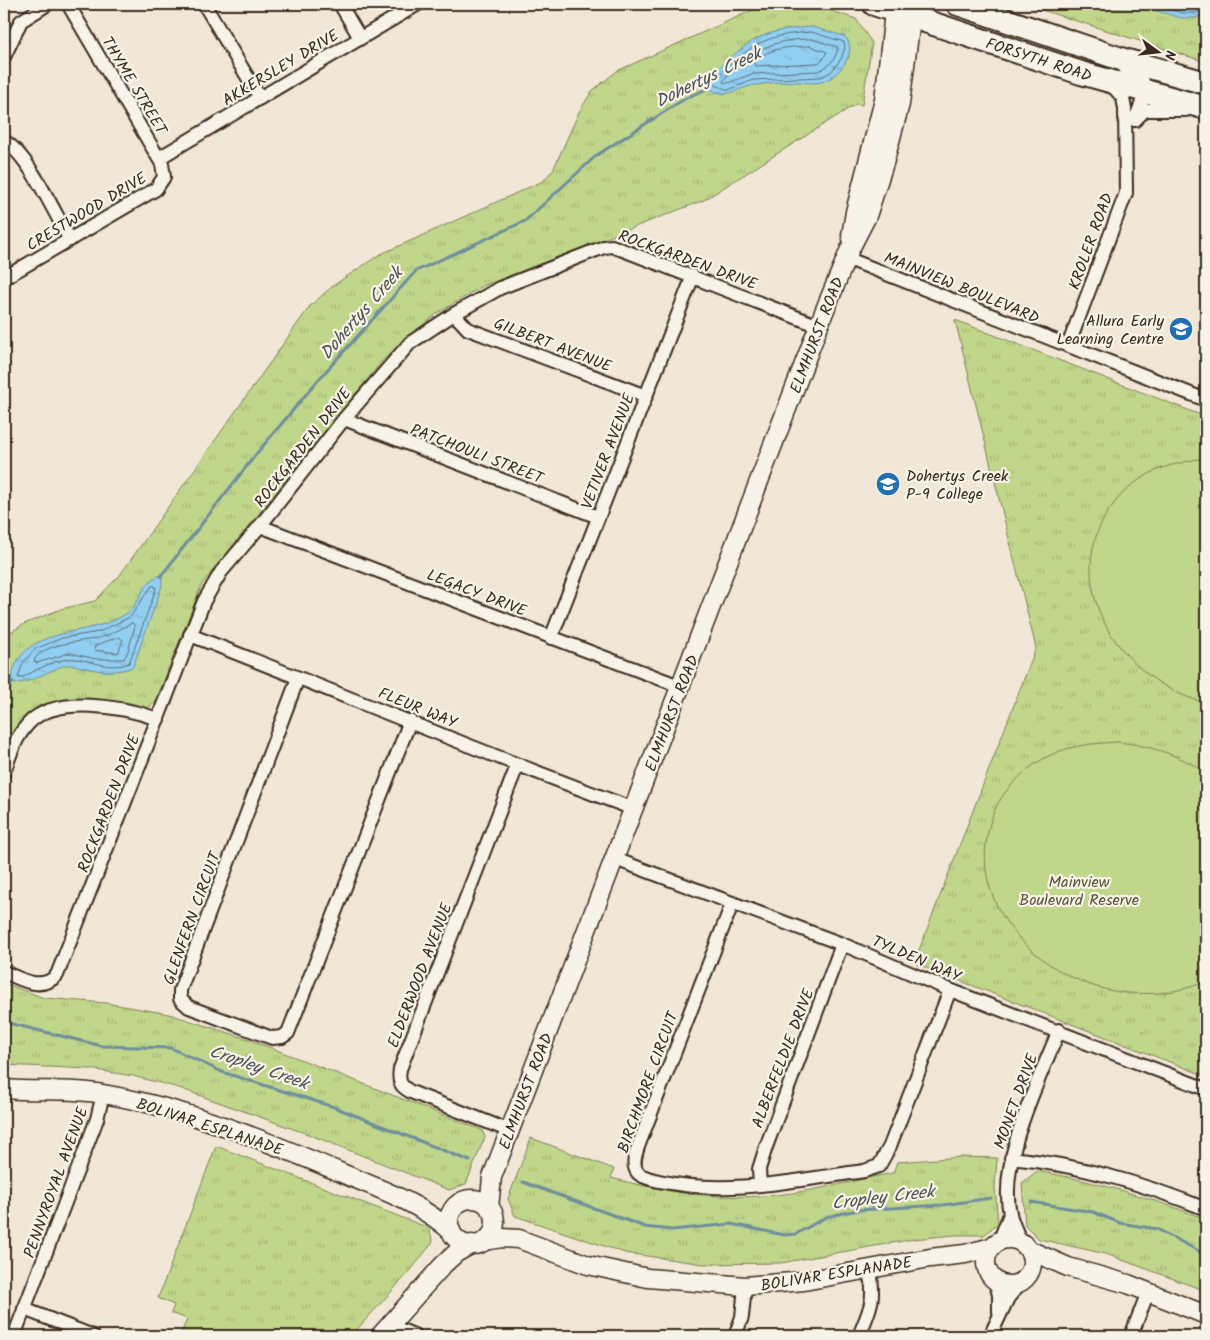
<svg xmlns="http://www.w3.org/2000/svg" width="1210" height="1340" font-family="Kalam,sans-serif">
<defs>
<pattern id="grass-tufts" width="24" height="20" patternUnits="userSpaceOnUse" patternTransform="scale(1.25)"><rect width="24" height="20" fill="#c0d68b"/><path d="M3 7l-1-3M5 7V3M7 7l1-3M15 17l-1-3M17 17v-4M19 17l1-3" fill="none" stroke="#a6b878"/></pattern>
<pattern id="water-ripples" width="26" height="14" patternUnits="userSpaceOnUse" patternTransform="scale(1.25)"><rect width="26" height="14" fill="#91cff2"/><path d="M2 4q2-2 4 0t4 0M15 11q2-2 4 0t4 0" fill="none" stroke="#7eb2cf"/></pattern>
</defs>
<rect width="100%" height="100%" fill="#f1e7d6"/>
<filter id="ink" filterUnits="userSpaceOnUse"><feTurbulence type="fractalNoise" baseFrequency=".02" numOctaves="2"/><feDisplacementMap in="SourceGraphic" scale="10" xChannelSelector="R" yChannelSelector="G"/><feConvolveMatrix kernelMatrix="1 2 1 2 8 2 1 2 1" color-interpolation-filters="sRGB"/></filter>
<g filter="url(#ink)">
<g fill="url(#grass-tufts)" stroke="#7e8054">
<path d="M766,4H810L856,19L872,43L862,105L856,104L704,200L483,286L436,314L384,359L202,584L155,703L147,708C91,702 30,684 4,751V636L26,623L61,609L95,601L120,575L310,306L334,285L379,255L543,181L553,170L579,112L592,91L617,71Z"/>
<polygon points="1023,4 1206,4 1206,62"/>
<polygon points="955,320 1206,417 1206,1076 914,963 1036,648"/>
<polygon points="4,983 44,998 106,1003 169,1014 251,1040 482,1130 485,1137 466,1184 449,1190 313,1136 179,1088 133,1076 90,1069 4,1065"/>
<path d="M531,1138L614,1169L611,1178C661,1191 710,1199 762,1196C805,1194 850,1181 893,1173L897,1162L961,1157L997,1158L995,1188L998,1223L984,1235H954L914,1239L781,1263L704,1264L625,1253L515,1216L508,1199Z"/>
<polygon points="216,1146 429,1228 433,1242 411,1270 351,1336 180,1336 187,1319 171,1313 174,1305 158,1298"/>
<path d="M1037,1171C1096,1181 1151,1198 1206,1219V1291L1106,1254L1039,1239L1025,1225L1022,1183Z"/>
</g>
<g fill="#c0d68b" stroke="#7e8054">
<path d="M1198,459H1206V703C1131,685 1065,601 1101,524C1111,504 1127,486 1147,475C1163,466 1180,463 1198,459Z"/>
<path d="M1119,742C1151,746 1179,755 1206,772V981C1182,992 1155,995 1128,993C1054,987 972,918 987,837C990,819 996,803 1008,789C1024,770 1043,756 1066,749C1083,744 1101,743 1119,742Z"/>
</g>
<g fill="url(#water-ripples)" stroke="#6f8d9d">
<polygon points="1122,4 1206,4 1206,13 1196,18 1181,18 1148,8"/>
<path d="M812,27L844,36C861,50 837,79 821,82C814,84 805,82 798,82C784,81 769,83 756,85C738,87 727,101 709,88L708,80C712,74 716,71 721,66C754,36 767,30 812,27Z"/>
<path d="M162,575V586L133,667C117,673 102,672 86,668C80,667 73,664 67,665C49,669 28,686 11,683C17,622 89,640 127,613C141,603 142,579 162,575Z"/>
</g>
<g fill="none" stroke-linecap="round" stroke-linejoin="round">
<g stroke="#5d6c73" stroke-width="1">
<polyline points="1151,4 1182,13 1195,13 1206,9"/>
<path d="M811,32L844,42L845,48L841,59L831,72L821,77L753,80L728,90L713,84C713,77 719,75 724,70C756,42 767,35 811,32Z"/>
<path d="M811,39L838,47C836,59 829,67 818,71L752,74L728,83L723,82C725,77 729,74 733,70C756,47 780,39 811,39Z"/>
<path d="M810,46L827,52L822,61L817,63L756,66L754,64C763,47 793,47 810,46Z"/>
<path d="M152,586H155L156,589L129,663C106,672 88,657 68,659C51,661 35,671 21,678L18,677L23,663L35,649L62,638L99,632L130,617Z"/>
<path d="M132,623L135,626L128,651L124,659H96L69,653L37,663L34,661C41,643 82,642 99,638C110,635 122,628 132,623Z"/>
<polygon points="119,637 123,640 118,653 94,650 95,646"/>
</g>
<g stroke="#6f8d9d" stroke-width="3">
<polyline points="161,576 257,453 319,379 416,271 525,221 597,155 686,98 711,87"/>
<polyline points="4,696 13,682"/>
<polyline points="4,1022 102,1046 171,1048 222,1072 334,1107 470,1161"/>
<polyline points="523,1182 645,1227 672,1230 731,1224 784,1235 796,1234 826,1217 857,1210 943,1205 991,1198"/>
<polyline points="1031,1202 1093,1212 1120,1223 1157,1229 1206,1255"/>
</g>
<g stroke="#3b2a1e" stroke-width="16">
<g id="street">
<polyline points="204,4 260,98"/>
<polyline points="340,4 360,38"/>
<polyline points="4,57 21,21 48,4"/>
<path d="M1125,70C1156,81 1144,95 1135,120"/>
<polyline points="1135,120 1145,110 1186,110"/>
<path d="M4,141C29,155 55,214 70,240"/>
<polyline points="159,158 418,4"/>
<polyline points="846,258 1206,400"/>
<polyline points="4,278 156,189 164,177 162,164 68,4"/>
<polyline points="454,314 468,329 646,396"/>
<polyline points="1068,346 1126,193 1125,109 1123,98 1111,84"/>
<polyline points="344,419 598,517"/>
<polyline points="260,526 682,687"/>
<path d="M190,635C339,693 485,754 634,809"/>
<polyline points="551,638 693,276"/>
<polyline points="298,678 180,990 180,999 189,1007 272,1038 282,1037 288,1033 410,721"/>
<path d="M4,772C10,755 15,738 28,724C55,694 124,707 158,719"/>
<polyline points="615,859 842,944 950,990 1206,1089"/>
<path d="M732,904L639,1144C636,1153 631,1165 638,1173C643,1178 652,1179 659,1181C727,1196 797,1180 864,1171L879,1166L890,1146L950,990"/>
<path d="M4,972C21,979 41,992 57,975L204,601L221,572L260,526L344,419L410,343L454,314L500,288L604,247L612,246L628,252L819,326"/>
<path d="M510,1131L411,1092C400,1086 398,1082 400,1069L517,766"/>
<path d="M1011,1158C1081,1165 1141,1183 1206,1209"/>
<polyline points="760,1185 759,1169 766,1147 842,944"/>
<polyline points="999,1242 1010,1214"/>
<path d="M1021,1242C1017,1233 1012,1223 1010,1214C998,1160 1039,1081 1059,1030"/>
<polyline points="995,1280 999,1295 999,1312"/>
<polyline points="24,1309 93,1336"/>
<polyline points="389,1325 416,1336"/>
<polyline points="14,1336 97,1119 103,1094"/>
<polyline points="735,1336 742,1317 745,1286"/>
<path d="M859,1336C871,1306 875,1302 870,1269"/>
<polyline points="990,1336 1008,1298 1022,1281"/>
<polyline points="1131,1336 1148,1292"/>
</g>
</g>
<g stroke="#3b2a1e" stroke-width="21">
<g id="secondary">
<polyline points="851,236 855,212 884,100 895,4"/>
<path d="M4,1089C37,1092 70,1088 103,1094C186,1108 267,1141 344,1174C382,1190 420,1203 451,1231"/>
<circle cx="472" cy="1222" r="23"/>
<polyline points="489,1208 492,1177 824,312 850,249 867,216 885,160 900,104 913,4"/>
<circle cx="1009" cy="1262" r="23"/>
<polyline points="484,1241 502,1238 519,1239 588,1265 648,1278 745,1286 804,1281 930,1258 965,1254 992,1247"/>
<polyline points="1029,1250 1068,1267 1128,1284 1206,1315"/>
<polyline points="380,1336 443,1265 456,1253 472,1244"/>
</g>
</g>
<g stroke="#3b2a1e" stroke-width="26">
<g id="highway">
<polyline points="874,4 1081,73 1206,108"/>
<polyline points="958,4 1121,59 1206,83"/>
</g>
</g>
<use href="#street" stroke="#f7f3e8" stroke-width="12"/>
<use href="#secondary" stroke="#f7f3e8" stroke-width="18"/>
<use href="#highway" stroke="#f7f3e8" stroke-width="22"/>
</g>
</g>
<defs>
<g id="school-disc" transform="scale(1.25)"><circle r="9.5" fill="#1f6fb2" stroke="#f7f3e8"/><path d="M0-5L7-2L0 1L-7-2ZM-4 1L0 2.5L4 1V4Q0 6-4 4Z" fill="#fff"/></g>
</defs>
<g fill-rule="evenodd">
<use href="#school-disc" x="1181" y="329"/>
<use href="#school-disc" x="888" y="484"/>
</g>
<g text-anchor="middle" stroke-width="4.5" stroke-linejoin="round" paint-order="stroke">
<g font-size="16" fill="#3b2a1e" stroke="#f7f3e8">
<text transform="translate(1039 59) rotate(18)" y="6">FORSYTH ROAD</text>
<text transform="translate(280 67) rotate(-31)" y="6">AKKERSLEY DRIVE</text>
<text transform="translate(135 85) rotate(59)" y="6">THYME STREET</text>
<text transform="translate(86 211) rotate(-31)" y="6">CRESTWOOD DRIVE</text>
<text transform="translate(1090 241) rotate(-70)" y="6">KROLER ROAD</text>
<text transform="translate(688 259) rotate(20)" y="6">ROCKGARDEN DRIVE</text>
<text transform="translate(962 287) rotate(22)" y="6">MAINVIEW BOULEVARD</text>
<text transform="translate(816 335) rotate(-69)" y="6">ELMHURST ROAD</text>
<text transform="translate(553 344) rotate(21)" y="6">GILBERT AVENUE</text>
<text transform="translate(302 447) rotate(-52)" y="6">ROCKGARDEN DRIVE</text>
<text transform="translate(607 451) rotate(-69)" y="6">VETIVER AVENUE</text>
<text transform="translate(477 453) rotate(21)" y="6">PATCHOULI STREET</text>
<text transform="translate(477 592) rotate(21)" y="6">LEGACY DRIVE</text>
<text transform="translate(418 707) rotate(22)" y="6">FLEUR WAY</text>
<text transform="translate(671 713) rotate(-69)" y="6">ELMHURST ROAD</text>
<text transform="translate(108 803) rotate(-69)" y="6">ROCKGARDEN DRIVE</text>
<text transform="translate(191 918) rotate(-70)" y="6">GLENFERN CIRCUIT</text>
<text transform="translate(917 958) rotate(23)" y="6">TYLDEN WAY</text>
<text transform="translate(419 975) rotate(-69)" y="6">ELDERWOOD AVENUE</text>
<text transform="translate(782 1058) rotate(-69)" y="6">ALBERFELDIE DRIVE</text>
<text transform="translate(647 1082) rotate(-70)" y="6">BIRCHMORE CIRCUIT</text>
<text transform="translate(525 1091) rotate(-69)" y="6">ELMHURST ROAD</text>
<text transform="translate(1015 1101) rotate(-70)" y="6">MONET DRIVE</text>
<text transform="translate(210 1126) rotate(18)" y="6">BOLIVAR ESPLANADE</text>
<text transform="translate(55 1182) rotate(-70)" y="6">PENNYROYAL AVENUE</text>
<text transform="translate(836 1273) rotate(-9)" y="6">BOLIVAR ESPLANADE</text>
</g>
<g font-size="16" fill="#3b2a1e" stroke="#f7f3e8" text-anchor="end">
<text x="1164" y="326">Allura Early<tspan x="1164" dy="18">Learning Centre</tspan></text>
<text x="906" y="481" text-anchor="start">Dohertys Creek<tspan x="906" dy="18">P-9 College</tspan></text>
</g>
<g font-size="16" fill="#5c5539" stroke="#f7f3e8">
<text x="1079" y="887">Mainview<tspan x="1079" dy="18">Boulevard Reserve</tspan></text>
</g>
<g font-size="18" font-style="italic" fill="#505353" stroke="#f7f3e8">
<text transform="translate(708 77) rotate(-26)" y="6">Dohertys Creek</text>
<text transform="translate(361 313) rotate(-49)" y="6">Dohertys Creek</text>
<text transform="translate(259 1067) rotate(19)" y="6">Cropley Creek</text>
<text transform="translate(883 1197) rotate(-7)" y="6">Cropley Creek</text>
</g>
</g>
<rect width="1210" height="1340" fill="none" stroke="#f7f3e8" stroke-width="20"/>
<rect x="10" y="10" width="1190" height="1320" fill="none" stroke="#3b2a1e" stroke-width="2" filter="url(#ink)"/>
<g transform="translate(1158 52) rotate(105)" stroke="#f7f3e8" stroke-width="4" paint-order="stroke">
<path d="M0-4L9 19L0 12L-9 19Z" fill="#3b2a1e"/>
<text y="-8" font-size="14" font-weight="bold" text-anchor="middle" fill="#3b2a1e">N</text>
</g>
</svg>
